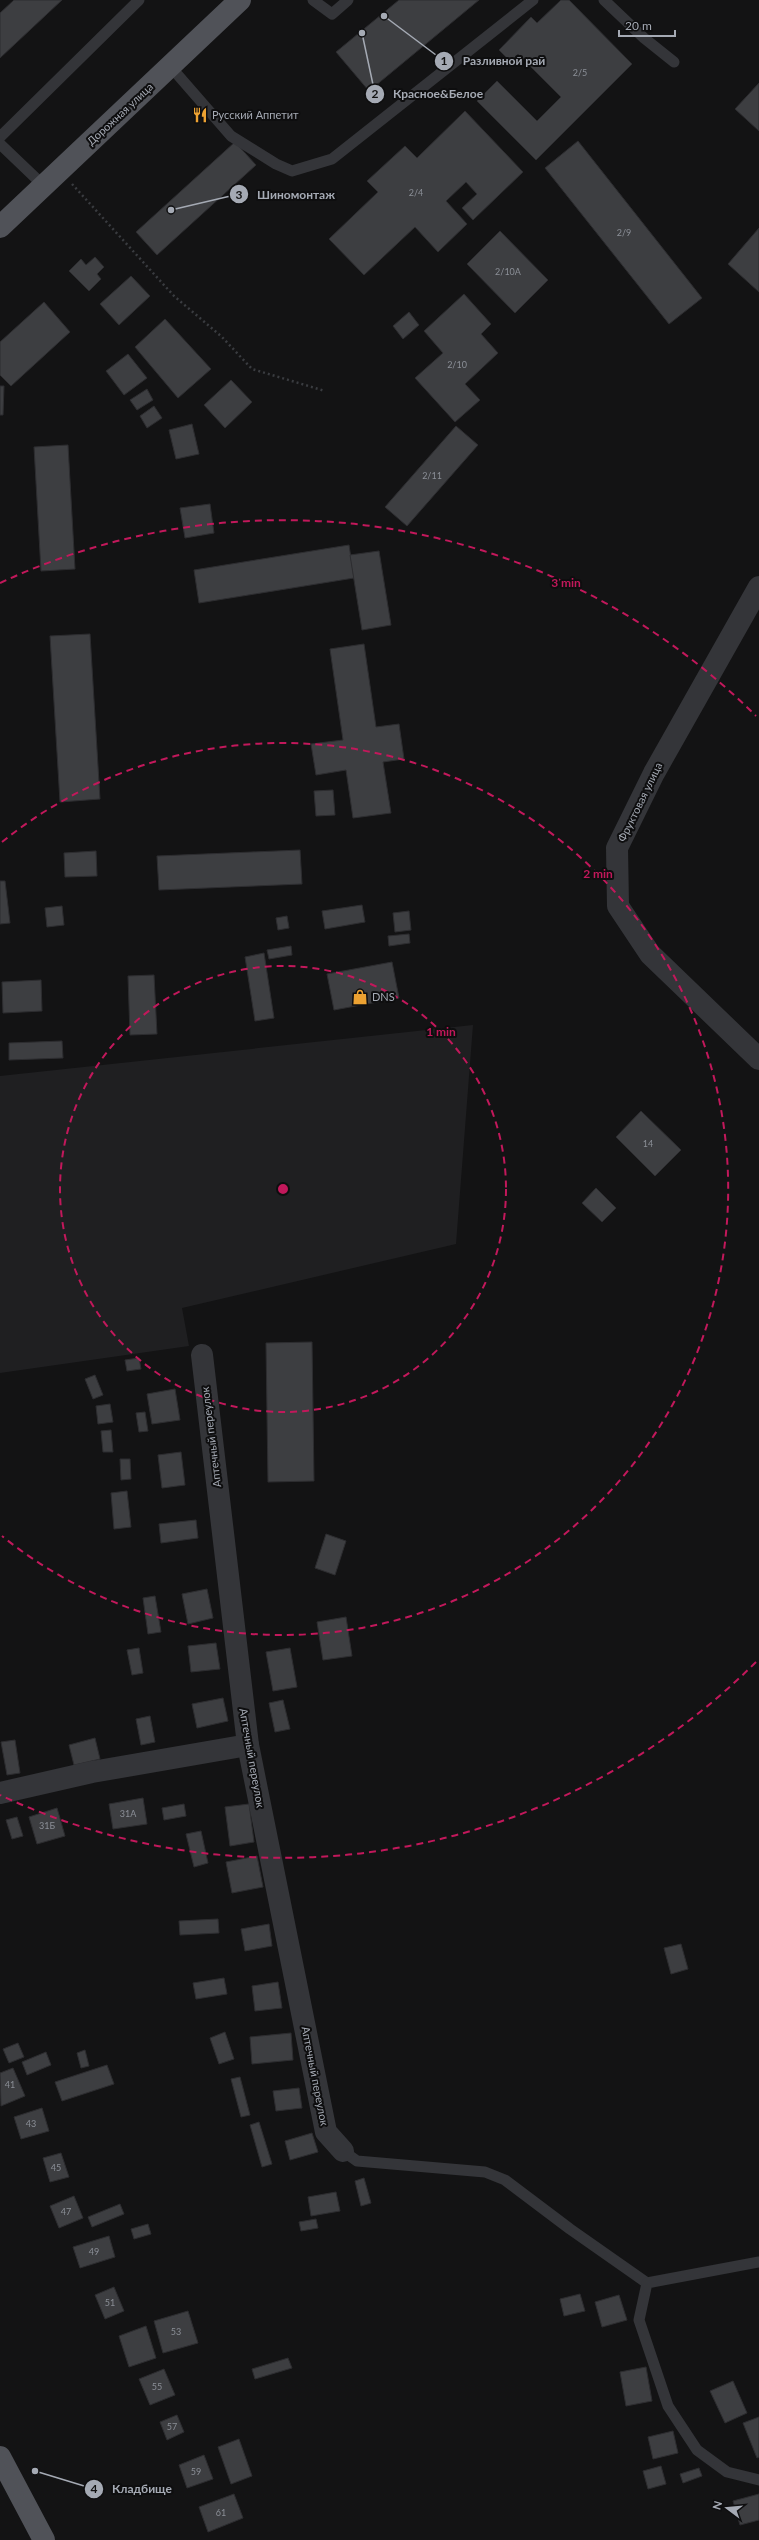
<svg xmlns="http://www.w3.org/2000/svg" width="759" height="2540" font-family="Lato,sans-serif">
<rect width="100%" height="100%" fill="#131314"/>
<polygon fill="#1f1f21" points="473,1025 456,1244 182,1308 189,1346 0,1373 0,1076"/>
<g fill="#3d3e41" stroke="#2d2d30">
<polygon points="14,0 62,0 0,58 0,13"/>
<polygon points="399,0 479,0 369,91 336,52"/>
<polygon points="561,0 569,0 632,64 536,160 477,101 497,81 537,121 561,97 518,54 511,62 499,50 531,17 537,23"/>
<polygon points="759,83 759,131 735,109"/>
<polygon points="465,111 523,172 473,220 462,208 477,194 466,182 446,201 467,224 438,252 415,227 364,275 329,239 378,192 367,181 405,146 417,158"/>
<polygon points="578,141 702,298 669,324 545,168"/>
<polygon points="235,142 256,165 157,255 136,232"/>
<polygon points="759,228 759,292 728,264"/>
<polygon points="500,231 548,280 515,313 467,264"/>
<polygon points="95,257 104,267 97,274 101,279 89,291 69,271 81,259 86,265"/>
<polygon points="131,276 150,296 119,325 100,304"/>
<polygon points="464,294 491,324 481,334 498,353 465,384 480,400 455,422 415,378 443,353 424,331"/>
<polygon points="44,302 70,332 11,386 0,375 0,342"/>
<polygon points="409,312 419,325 403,339 393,326"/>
<polygon points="165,319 211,369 178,398 135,347"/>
<polygon points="128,354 147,378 124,395 106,371"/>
<polygon points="231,380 252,402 225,428 204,405"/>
<polygon points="0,386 4,386 3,415 0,415"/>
<polygon points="147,389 153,400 137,410 130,400"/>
<polygon points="154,406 162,418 147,428 140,416"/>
<polygon points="192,424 199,454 176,459 169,430"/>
<polygon points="456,426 478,445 407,526 385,507"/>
<polygon points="68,445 75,569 41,571 34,447"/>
<polygon points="210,504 214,533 185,538 180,508"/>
<polygon points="349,545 354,578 199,603 194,570"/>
<polygon points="379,551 391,625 362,630 350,555"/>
<polygon points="90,634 100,799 60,802 50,636"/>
<polygon points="364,644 376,727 399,724 404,759 383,762 391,813 353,818 346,770 316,775 311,744 343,740 330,649"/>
<polygon points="333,790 335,815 316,816 314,791"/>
<polygon points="300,850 302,884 159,890 157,856"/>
<polygon points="96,851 97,876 65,877 64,853"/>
<polygon points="0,881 5,881 10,923 0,924"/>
<polygon points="362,905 365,922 325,929 322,911"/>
<polygon points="62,906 64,925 47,927 45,908"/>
<polygon points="409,911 411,930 395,932 393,913"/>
<polygon points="287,916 289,928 278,930 276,918"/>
<polygon points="409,934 410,943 389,946 388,936"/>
<polygon points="291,946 292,955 269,959 267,950"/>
<polygon points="264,953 274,1018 255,1021 245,957"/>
<polygon points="392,962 399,998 334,1010 327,974"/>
<polygon points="154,975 157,1034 130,1035 128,976"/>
<polygon points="41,980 42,1011 3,1013 2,982"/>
<polygon points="62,1041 63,1058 9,1060 9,1043"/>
<polygon points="641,1111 681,1150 655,1176 616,1137"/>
<polygon points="596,1188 616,1208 602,1222 582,1203"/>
<polygon points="312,1342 314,1481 268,1482 266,1343"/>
<polygon points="139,1358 141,1369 127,1371 125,1360"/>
<polygon points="95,1375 103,1395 93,1399 85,1379"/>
<polygon points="175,1389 180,1420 152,1424 147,1394"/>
<polygon points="110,1404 113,1422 98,1424 96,1406"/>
<polygon points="145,1412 148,1431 139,1432 136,1413"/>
<polygon points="111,1430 113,1452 103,1452 101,1431"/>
<polygon points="181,1452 185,1485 162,1488 158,1455"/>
<polygon points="120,1459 130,1459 131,1479 121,1480"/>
<polygon points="127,1491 131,1527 114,1529 111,1493"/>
<polygon points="196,1520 198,1538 161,1543 159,1524"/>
<polygon points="326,1534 346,1541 335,1575 315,1568"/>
<polygon points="207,1589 213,1618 188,1624 182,1594"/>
<polygon points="155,1596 161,1632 148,1634 143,1598"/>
<polygon points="346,1617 352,1656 323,1660 317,1622"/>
<polygon points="216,1643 220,1669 191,1672 188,1646"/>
<polygon points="139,1648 143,1673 132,1675 127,1650"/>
<polygon points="290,1648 297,1687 273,1691 266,1652"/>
<polygon points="223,1698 228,1721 197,1728 192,1704"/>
<polygon points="283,1700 290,1729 275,1732 269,1703"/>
<polygon points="150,1716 155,1742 141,1745 136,1719"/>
<polygon points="95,1738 100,1759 74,1765 69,1745"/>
<polygon points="15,1740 20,1773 7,1775 1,1742"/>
<polygon points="143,1798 147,1824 113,1829 109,1804"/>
<polygon points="184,1804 186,1816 164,1820 162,1808"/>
<polygon points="249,1804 254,1842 230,1846 225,1807"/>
<polygon points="57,1808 65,1836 37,1844 29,1817"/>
<polygon points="17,1817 23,1836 12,1839 6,1820"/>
<polygon points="201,1831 208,1863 194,1867 186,1834"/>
<polygon points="257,1856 263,1887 232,1893 226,1862"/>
<polygon points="218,1919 219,1933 180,1935 179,1921"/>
<polygon points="269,1924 272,1946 245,1951 241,1929"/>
<polygon points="681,1944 688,1969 671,1974 664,1948"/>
<polygon points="224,1978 227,1994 196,1999 193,1983"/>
<polygon points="278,1982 282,2008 255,2011 252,1986"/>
<polygon points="225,2032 234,2059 219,2064 210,2038"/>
<polygon points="291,2033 293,2060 252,2064 250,2037"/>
<polygon points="18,2043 24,2057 9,2063 3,2049"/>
<polygon points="85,2050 89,2066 81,2068 77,2053"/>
<polygon points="46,2052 51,2065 27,2075 22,2062"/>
<polygon points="107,2065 114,2084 62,2101 55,2082"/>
<polygon points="13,2068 25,2096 1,2106 0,2073"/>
<polygon points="240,2077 250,2115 241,2117 231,2079"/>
<polygon points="299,2088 302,2108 276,2111 273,2091"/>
<polygon points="42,2108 49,2131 21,2139 14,2117"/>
<polygon points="259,2122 272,2164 262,2167 250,2125"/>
<polygon points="312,2133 318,2152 290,2160 285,2141"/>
<polygon points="61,2153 69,2177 50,2182 43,2158"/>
<polygon points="364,2178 371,2203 361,2206 355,2181"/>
<polygon points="336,2192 340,2211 311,2216 308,2197"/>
<polygon points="74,2196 83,2218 59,2228 50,2206"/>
<polygon points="120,2204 124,2214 92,2227 88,2217"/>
<polygon points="316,2219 318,2228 301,2231 299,2222"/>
<polygon points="148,2224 151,2234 134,2239 131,2229"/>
<polygon points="109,2236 115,2257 80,2268 73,2247"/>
<polygon points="114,2287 124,2311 105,2319 95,2295"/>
<polygon points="580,2294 585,2311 564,2316 560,2299"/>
<polygon points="619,2295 627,2320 602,2327 595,2302"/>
<polygon points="188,2311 198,2343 163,2353 154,2321"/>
<polygon points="146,2326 156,2358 129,2367 119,2336"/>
<polygon points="288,2358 292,2368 255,2379 252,2369"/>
<polygon points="646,2367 652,2401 626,2406 620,2372"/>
<polygon points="164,2369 175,2395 150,2405 139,2379"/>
<polygon points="733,2381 747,2413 725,2423 710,2391"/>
<polygon points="177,2415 184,2432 167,2440 160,2422"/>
<polygon points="759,2417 759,2457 757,2458 743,2423"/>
<polygon points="673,2431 678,2453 653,2459 648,2437"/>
<polygon points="239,2439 252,2476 231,2484 218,2447"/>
<polygon points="204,2455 213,2479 187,2488 179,2465"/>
<polygon points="661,2466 666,2484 648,2489 643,2471"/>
<polygon points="699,2468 702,2476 683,2483 680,2474"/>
<polygon points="234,2494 243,2518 208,2532 199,2507"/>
<polygon points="759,2494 759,2520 740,2525 733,2501"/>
</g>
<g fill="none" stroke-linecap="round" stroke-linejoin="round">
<polyline stroke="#3a3c40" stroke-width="2.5" stroke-dasharray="2 3" stroke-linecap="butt" points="72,184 174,296 222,337 252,369 325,391"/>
<g stroke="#343539" stroke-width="11">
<polyline points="313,0 332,14 348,0"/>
<polyline points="604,0 644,38 674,62"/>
<polyline points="170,66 231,136 276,164 292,171 332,159 533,0"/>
<polyline points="0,137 139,0"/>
<polyline points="0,144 44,186"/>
<polyline points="343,2151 357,2161 485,2172 505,2180 570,2229 647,2283"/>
<polyline points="759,2262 647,2283 639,2320 668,2406 697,2450 727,2472 759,2480"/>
</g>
<g stroke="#343539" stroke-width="22">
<polyline points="759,587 654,773 617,848 618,906 650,954 759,1059"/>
<polyline points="202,1355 248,1745 326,2132 343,2151"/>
<polyline points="0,1793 92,1772 248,1745"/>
</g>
<g stroke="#505258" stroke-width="22">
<polyline points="0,227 240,0"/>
<polyline points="0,2457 44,2540"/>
</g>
</g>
<g fill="none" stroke="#c2185b" stroke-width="2" stroke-dasharray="7 5">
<circle cx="283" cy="1189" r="223"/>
<path d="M2 842A446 446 0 1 1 2 1536"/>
<path d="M756 1662A669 669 0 0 1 0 1795M0 583A669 669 0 0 1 756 716"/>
</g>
<defs>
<g id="restaurant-bare" transform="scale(1.2)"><path d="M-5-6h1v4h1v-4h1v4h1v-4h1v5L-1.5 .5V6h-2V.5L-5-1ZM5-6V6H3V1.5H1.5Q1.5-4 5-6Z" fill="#eda232" stroke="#0e0e0f" stroke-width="2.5" paint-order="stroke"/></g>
<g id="shop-bare" transform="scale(1.2)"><path d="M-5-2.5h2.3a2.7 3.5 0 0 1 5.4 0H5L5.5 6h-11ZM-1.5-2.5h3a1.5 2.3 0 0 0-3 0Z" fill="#eda232" stroke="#0e0e0f" stroke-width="2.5" paint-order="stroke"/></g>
</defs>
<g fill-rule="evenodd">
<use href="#restaurant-bare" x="200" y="115"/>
<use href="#shop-bare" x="360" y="997"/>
</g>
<g text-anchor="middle" stroke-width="4" stroke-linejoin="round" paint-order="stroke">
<g font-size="9" fill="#8b8f97">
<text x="580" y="76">2/5</text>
<text x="416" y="196">2/4</text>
<text x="624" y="236">2/9</text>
<text x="508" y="275">2/10А</text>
<text x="457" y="368">2/10</text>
<text x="432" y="479">2/11</text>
<text x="648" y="1147">14</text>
<text x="128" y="1817">31А</text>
<text x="47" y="1829">31Б</text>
<text x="10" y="2088">41</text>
<text x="31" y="2127">43</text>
<text x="56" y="2171">45</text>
<text x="66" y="2215">47</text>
<text x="94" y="2255">49</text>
<text x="110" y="2306">51</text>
<text x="176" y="2335">53</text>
<text x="157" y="2390">55</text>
<text x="172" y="2430">57</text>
<text x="196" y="2475">59</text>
<text x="221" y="2516">61</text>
</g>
<g font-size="11" fill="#a5aab4" stroke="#0e0e0f">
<text transform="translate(120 114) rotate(-43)" y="4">Дорожная улица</text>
<text transform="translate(640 802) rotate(-64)" y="4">Фруктовая улица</text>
<text transform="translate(211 1437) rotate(-97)" y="4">Аптечный переулок</text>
<text transform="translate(252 1758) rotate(80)" y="4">Аптечный переулок</text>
<text transform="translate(315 2076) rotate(79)" y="4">Аптечный переулок</text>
</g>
<g font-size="11" fill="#a5aab4" stroke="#0e0e0f" text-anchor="start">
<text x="212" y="119">Русский Аппетит</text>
<text x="372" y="1001">DNS</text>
</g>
</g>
<circle cx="283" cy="1189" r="6" fill="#c2185b" stroke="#0e0e0f" stroke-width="2"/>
<g font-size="12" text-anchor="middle" font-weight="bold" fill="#c2185b" stroke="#0e0e0f" stroke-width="4" stroke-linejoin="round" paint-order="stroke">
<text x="566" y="587">3 min</text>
<text x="598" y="878">2 min</text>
<text x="441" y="1036">1 min</text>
</g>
<path fill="none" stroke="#a5aab4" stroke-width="1.5" d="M384 16L444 61M362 33L375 94M171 210L239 194M35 2471L94 2489"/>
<g fill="#a5aab4" stroke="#0e0e0f" stroke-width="1.5">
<circle cx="384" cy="16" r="4"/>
<circle cx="362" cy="33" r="4"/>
<circle cx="171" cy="210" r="4"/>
<circle cx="35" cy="2471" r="4"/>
<circle cx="444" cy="61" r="10"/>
<circle cx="375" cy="94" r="10"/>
<circle cx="239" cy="194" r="10"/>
<circle cx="94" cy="2489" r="10"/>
</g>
<g font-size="12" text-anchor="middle" font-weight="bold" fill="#111">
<text x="444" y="65">1</text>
<text x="375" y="98">2</text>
<text x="239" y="199">3</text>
<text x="94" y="2493">4</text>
</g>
<g font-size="12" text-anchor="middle" font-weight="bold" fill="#a5aab4" stroke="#0e0e0f" stroke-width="4" stroke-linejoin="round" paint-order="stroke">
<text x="504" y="65">Разливной рай</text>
<text x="438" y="98">Красное&amp;Белое</text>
<text x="296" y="199">Шиномонтаж</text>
<text x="142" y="2493">Кладбище</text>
</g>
<g transform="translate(727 2508) rotate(286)" stroke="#0e0e0f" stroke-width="3" paint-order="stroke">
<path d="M0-3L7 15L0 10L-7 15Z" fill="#a5aab4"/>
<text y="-6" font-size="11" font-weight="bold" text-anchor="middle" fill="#a5aab4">N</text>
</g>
<path d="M619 30v6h56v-6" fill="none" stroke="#a5aab4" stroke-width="2"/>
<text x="625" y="30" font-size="12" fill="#a5aab4" stroke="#0e0e0f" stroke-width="3" paint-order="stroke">20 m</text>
</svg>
